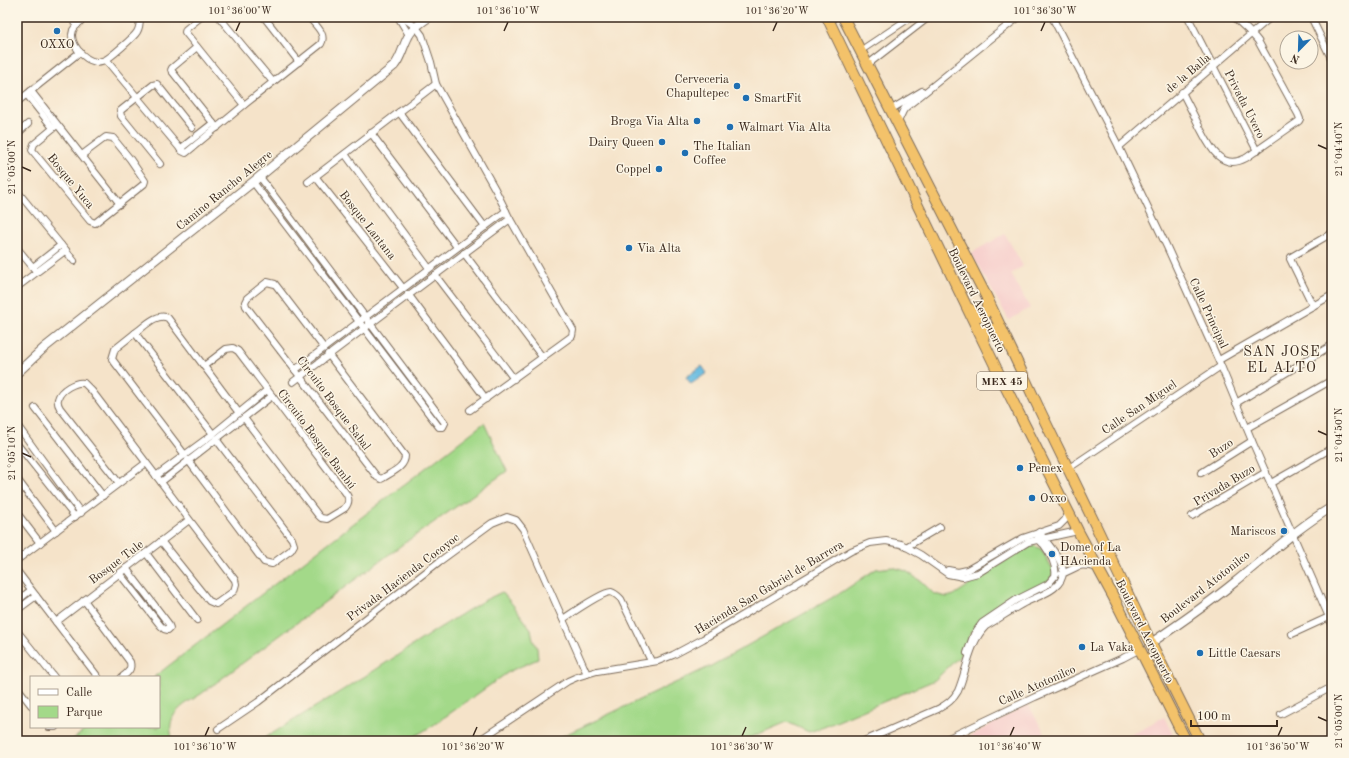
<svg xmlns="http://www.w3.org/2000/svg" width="1349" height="758" font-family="'Old Standard TT',serif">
<rect width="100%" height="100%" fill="#fcf5e5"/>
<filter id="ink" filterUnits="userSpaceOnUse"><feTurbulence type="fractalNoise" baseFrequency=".025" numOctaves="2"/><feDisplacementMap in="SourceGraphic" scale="8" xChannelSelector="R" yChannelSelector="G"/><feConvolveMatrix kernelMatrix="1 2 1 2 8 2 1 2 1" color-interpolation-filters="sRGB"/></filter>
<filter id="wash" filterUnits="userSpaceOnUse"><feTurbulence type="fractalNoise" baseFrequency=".012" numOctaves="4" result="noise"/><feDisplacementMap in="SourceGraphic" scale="16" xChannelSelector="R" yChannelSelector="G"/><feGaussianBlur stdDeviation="0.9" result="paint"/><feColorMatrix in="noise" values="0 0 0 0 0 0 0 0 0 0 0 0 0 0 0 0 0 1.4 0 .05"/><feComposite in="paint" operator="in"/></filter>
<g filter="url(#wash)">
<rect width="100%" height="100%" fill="#f5e3c9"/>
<g fill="#f7d0cd">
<polygon points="1005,234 1023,266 1011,274 1030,308 1009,320 971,253"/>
<polygon points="1028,704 1049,741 961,741"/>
<polygon points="1164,717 1176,741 1117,741"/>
</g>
<g fill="#a3d989" stroke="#6f8254">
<path d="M484,423L507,471L403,544L201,694C182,706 164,714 173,741H71L89,727H159V677H154Z"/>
<polygon points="1032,545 1041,549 1054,571 1050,580 985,617 970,634 966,650 935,680 824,727 809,732 787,722 742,741 552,741 711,666 842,592 876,569 892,567 906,571 922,582 934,594 947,597 954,595 1026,547"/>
<polygon points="502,592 513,605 531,629 533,640 537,648 538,659 510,671 432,726 407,741 260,741 375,670 436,630 483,601"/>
</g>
<polygon fill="#63bae0" stroke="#4f727f" points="702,366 707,373 691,384 686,377"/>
</g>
<g filter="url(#ink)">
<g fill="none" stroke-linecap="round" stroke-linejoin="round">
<g stroke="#7c6b5a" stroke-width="8">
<g id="minor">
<polyline points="71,17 77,25"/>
<path d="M86,17C81,21 76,25 73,30C68,43 84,60 96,62C99,62 102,61 105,60C110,58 134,37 137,32C140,27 140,22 140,17"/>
<polyline points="201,17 186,29 185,32 244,105"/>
<polyline points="219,17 273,82"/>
<polyline points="264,17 299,62"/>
<polyline points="398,17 409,35"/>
<polyline points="1052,17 1119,147 1167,247 1221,366 1252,441 1332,624"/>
<polyline points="1188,17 1257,151"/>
<polyline points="1311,17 1332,60"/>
<polyline points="197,47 172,68 171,70 217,128"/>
<polyline points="860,51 911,17"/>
<path d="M106,60L182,151L186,153L244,105L321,44C327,34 315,25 309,17"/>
<polyline points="867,65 929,17"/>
<polyline points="31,91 120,204"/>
<path d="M1182,92C1188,104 1194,115 1199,126C1209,145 1220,172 1246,158L1299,121L1300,119L1298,114L1258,41C1251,32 1242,25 1234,17"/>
<polyline points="27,95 53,128"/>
<polyline points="17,102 80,52"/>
<polyline points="890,110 922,91"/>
<polyline points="399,112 485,227"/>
<path d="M897,124L903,111L905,108C944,78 980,46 1019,17"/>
<polyline points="57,125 34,144 32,150 90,221 95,223 144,184 145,181 130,159 113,138 106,137 82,155"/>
<polyline points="371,133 457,247"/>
<polyline points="17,134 28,124"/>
<polyline points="1119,147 1271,17"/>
<polyline points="180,149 213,123"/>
<polyline points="345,154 429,268"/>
<polyline points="160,164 121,116 120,111 153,85 157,84 192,128"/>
<polyline points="315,176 403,288"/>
<polyline points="253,182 439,427 443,427 445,423 260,177"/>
<polyline points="308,182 436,84"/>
<polyline points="17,191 74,261"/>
<polyline points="17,248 36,271"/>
<polyline points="464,253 543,358"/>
<polyline points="33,267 61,245"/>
<polyline points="435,275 514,379"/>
<polyline points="17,287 66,250"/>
<polyline points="408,294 486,399"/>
<polyline points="1313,306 1290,259 1291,257 1332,233"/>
<path d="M135,333C144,327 157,312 168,318L239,413"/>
<path d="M324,348L275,284L267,282L247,298L245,302L246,306L377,477L381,479L383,478C392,472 405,467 405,456L328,354"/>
<polyline points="1219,360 1332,295"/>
<path d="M204,366L226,349L233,348L238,351L345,492C349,497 350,502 345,508L327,519L321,518L318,515L244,418"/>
<polyline points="295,370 506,211"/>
<polyline points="293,382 510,219 495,189 436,84 431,62 422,35 416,27 402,17"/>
<polyline points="1236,403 1332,345"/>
<polyline points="35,408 103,496"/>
<polyline points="470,410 572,336 573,330 510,219"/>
<polyline points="17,425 81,513"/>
<polyline points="1247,428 1332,380"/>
<polyline points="17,444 75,517"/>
<polyline points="185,455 112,359 115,349 135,333 213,434"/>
<polyline points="188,460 264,562 272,564 291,550 294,545 292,539 216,439"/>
<polyline points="1069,468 1221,366"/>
<polyline points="1201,473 1252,441"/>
<polyline points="156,476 213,434 267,390"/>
<polyline points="17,479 56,531"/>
<polyline points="161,482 272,396"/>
<path d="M119,483L60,408C58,405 57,403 58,399C60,390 76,381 84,383L92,391L235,580L236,584L234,591L216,604L209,601L161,541"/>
<polyline points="1271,483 1332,448"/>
<polyline points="17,513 40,543"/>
<polyline points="1192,516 1266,472"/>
<polyline points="906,547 940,527"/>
<polyline points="146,553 197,620"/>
<polyline points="17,560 146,463"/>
<polyline points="948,570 958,572 967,570 1023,538 1059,526 1065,520 1069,513"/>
<polyline points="17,571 98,677"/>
<polyline points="119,573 160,625 164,629 168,630 170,628 168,623 126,568"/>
<path d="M1061,574C1079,568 1076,562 1098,568"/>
<path d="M84,600L130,662C132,669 128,673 122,677"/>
<polyline points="17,601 31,590"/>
<polyline points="17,610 36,596"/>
<path d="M563,619C572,613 602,592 611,592C615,593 618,596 621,599L651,661"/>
<polyline points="56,622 189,520"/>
<polyline points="17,631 54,677"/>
<polyline points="1292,634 1329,617"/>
<path d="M967,653L974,634L982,623L1016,600L1048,584L1055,576C1057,566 1050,553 1044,545C1042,543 1039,541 1038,538"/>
<polyline points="17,687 31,705"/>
<polyline points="1281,714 1332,687"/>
<polyline points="49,727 55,727"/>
<polyline points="218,729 258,702 440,561 492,523 507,517 516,520 523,529 587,674"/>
<polyline points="478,741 568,681 577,677 597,671 658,661 673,655 703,639 851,551 870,543 886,541 901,544 921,555 948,574 963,577 978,573 1028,542 1078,531"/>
<path d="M864,741L938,709C947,704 953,700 958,691C967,670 969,643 986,626C999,619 1011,610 1024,603C1034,598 1045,595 1054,588C1059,584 1063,578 1063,572C1063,559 1046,542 1039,532"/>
<polyline points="942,741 1035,697 1123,658 1140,649"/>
</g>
</g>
<g stroke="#7c6b5a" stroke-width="10">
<g id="tertiary">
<path d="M17,373L44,348L253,182L394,66C401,58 403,46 408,37C412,28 421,23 429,17"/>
<path d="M1151,643C1179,624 1208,604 1235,582C1267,556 1297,528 1332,507"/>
</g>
</g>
<g stroke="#7c6b5a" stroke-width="12">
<g id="trunk">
<polyline points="827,17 1000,376 1078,531 1114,598 1186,741"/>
<polyline points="843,17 986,296 1042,415 1093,520 1151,643 1200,741"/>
<polyline points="970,309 978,316 983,316 987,311 987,300"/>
<polyline points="983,340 985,330 989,328 996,330 1004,338"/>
</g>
</g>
<use href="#minor" stroke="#fff" stroke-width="6"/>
<use href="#tertiary" stroke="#fff" stroke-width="8"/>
<use href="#trunk" stroke="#f3c26a" stroke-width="10"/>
</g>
</g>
<path fill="none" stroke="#3b2a1e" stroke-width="1.5" d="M236,31L240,22M504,31L508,22M773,31L777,22M1041,31L1045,22M1318,145L1327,149M22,167L31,171M1318,431L1327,435M22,453L31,457M1318,717L1327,721M205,736L209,727M473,736L477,727M742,736L746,727M1010,736L1014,727M1278,736L1282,727"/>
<g fill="#1f6fb2" stroke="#fcf5e5" stroke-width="1.5">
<circle cx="57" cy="31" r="4"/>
<circle cx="737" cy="86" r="4"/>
<circle cx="746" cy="98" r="4"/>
<circle cx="697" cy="121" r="4"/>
<circle cx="730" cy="127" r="4"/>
<circle cx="662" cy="142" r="4"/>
<circle cx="685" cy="153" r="4"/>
<circle cx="659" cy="169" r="4"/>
<circle cx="629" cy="248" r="4"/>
<circle cx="1020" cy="468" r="4"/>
<circle cx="1032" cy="498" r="4"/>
<circle cx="1284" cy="531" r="4"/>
<circle cx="1052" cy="554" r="4"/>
<circle cx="1082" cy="647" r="4"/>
<circle cx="1200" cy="653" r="4"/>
</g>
<g text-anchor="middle" stroke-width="3" stroke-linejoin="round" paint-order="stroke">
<rect fill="#fcf5e5" stroke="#75675a" stroke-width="1" x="977" y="372" width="50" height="18" rx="3"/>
<g font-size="11" font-weight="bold" fill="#3b2a1e">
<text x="1002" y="385">MEX 45</text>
</g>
<g font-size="12" fill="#3b2a1e" stroke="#fcf5e5" text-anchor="start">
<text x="57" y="48" text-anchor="middle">OXXO</text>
<text x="729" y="83" text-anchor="end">Cerveceria<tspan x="729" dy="14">Chapultepec</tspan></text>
<text x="754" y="102">SmartFit</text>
<text x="689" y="125" text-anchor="end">Broga Via Alta</text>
<text x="738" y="131">Walmart Via Alta</text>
<text x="654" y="146" text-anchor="end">Dairy Queen</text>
<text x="693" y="150">The Italian<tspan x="693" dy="14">Coffee</tspan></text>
<text x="651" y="173" text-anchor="end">Coppel</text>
<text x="637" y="252">Via Alta</text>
<text x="1028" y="472">Pemex</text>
<text x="1040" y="502">Oxxo</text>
<text x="1276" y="535" text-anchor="end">Mariscos</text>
<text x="1060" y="551">Dome of La<tspan x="1060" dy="14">HAcienda</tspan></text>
<text x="1090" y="651">La Vaka</text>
<text x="1208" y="657">Little Caesars</text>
</g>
<g font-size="12" fill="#3b2a1e" stroke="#fcf5e5">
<text transform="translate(1188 73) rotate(-40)" y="4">de la Balla</text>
<text transform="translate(1245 104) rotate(63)" y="4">Privada Uvero</text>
<text transform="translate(71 181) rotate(51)" y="4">Bosque Yuca</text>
<text transform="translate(224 190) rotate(-39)" y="4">Camino Rancho Alegre</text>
<text transform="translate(368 225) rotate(52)" y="4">Bosque Lantana</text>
<text transform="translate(977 300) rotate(64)" y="4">Boulevard Aeropuerto</text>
<text transform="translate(1209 313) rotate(65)" y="4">Calle Principal</text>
<text transform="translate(334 403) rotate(53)" y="4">Circuito Bosque Sabal</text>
<text transform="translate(1139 407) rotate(-34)" y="4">Calle San Miguel</text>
<text transform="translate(317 439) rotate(53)" y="4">Circuito Bosque Bambú</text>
<text transform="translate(1221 448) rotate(-33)" y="4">Buzo</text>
<text transform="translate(1224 485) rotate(-31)" y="4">Privada Buzo</text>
<text transform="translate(116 562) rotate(-37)" y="4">Bosque Tule</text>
<text transform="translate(403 577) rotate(-37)" y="4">Privada Hacienda Cocoyoc</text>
<text transform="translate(769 587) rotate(-31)" y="4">Hacienda San Gabriel de Barrera</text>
<text transform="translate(1205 587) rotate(-38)" y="4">Boulevard Atotonilco</text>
<text transform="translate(1145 631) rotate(63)" y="4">Boulevard Aeropuerto</text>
<text transform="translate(1037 685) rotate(-24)" y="4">Calle Atotonilco</text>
</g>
<g font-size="14" letter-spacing="1" fill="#3b2a1e" stroke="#fcf5e5">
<text x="1282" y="356">SAN JOSE<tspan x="1282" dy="16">EL ALTO</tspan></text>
</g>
</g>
<rect width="1349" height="758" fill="none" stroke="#fcf5e5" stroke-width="44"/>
<rect x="30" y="676" width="130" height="52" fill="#fcf5e5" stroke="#afa495"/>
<rect x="38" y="689" width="20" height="6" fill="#ffffff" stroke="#afa495"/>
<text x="66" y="696" font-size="12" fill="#3b2a1e">Calle</text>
<rect x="38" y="706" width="20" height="12" fill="#a3d989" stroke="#afa495"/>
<text x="66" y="716" font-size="12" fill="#3b2a1e">Parque</text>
<g transform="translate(1299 50) rotate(203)"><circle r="19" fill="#fcf5e5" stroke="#afa495"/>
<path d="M0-3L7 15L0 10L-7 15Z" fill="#1f6fb2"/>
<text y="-6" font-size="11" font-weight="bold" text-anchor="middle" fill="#3b2a1e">N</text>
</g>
<path d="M1191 720v6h86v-6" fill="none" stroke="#3b2a1e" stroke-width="2"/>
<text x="1197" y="720" font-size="12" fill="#3b2a1e" stroke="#fcf5e5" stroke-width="3" paint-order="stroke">100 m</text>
<rect x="22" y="22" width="1305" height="714" fill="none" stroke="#3b2a1e" stroke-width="1.5"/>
<g font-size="10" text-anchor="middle" fill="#3b2a1e">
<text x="240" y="14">101°36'00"W</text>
<text x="508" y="14">101°36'10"W</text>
<text x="777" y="14">101°36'20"W</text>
<text x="1045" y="14">101°36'30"W</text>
<text transform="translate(1338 149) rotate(-90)" y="4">21°04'40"N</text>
<text transform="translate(11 167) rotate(-90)" y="4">21°05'00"N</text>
<text transform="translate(1338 435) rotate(-90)" y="4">21°04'50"N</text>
<text transform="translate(11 453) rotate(-90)" y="4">21°05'10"N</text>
<text transform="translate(1338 721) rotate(-90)" y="4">21°05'00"N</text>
<text x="205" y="750">101°36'10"W</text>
<text x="473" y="750">101°36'20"W</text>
<text x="742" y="750">101°36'30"W</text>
<text x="1010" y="750">101°36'40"W</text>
<text x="1278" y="750">101°36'50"W</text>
</g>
</svg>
